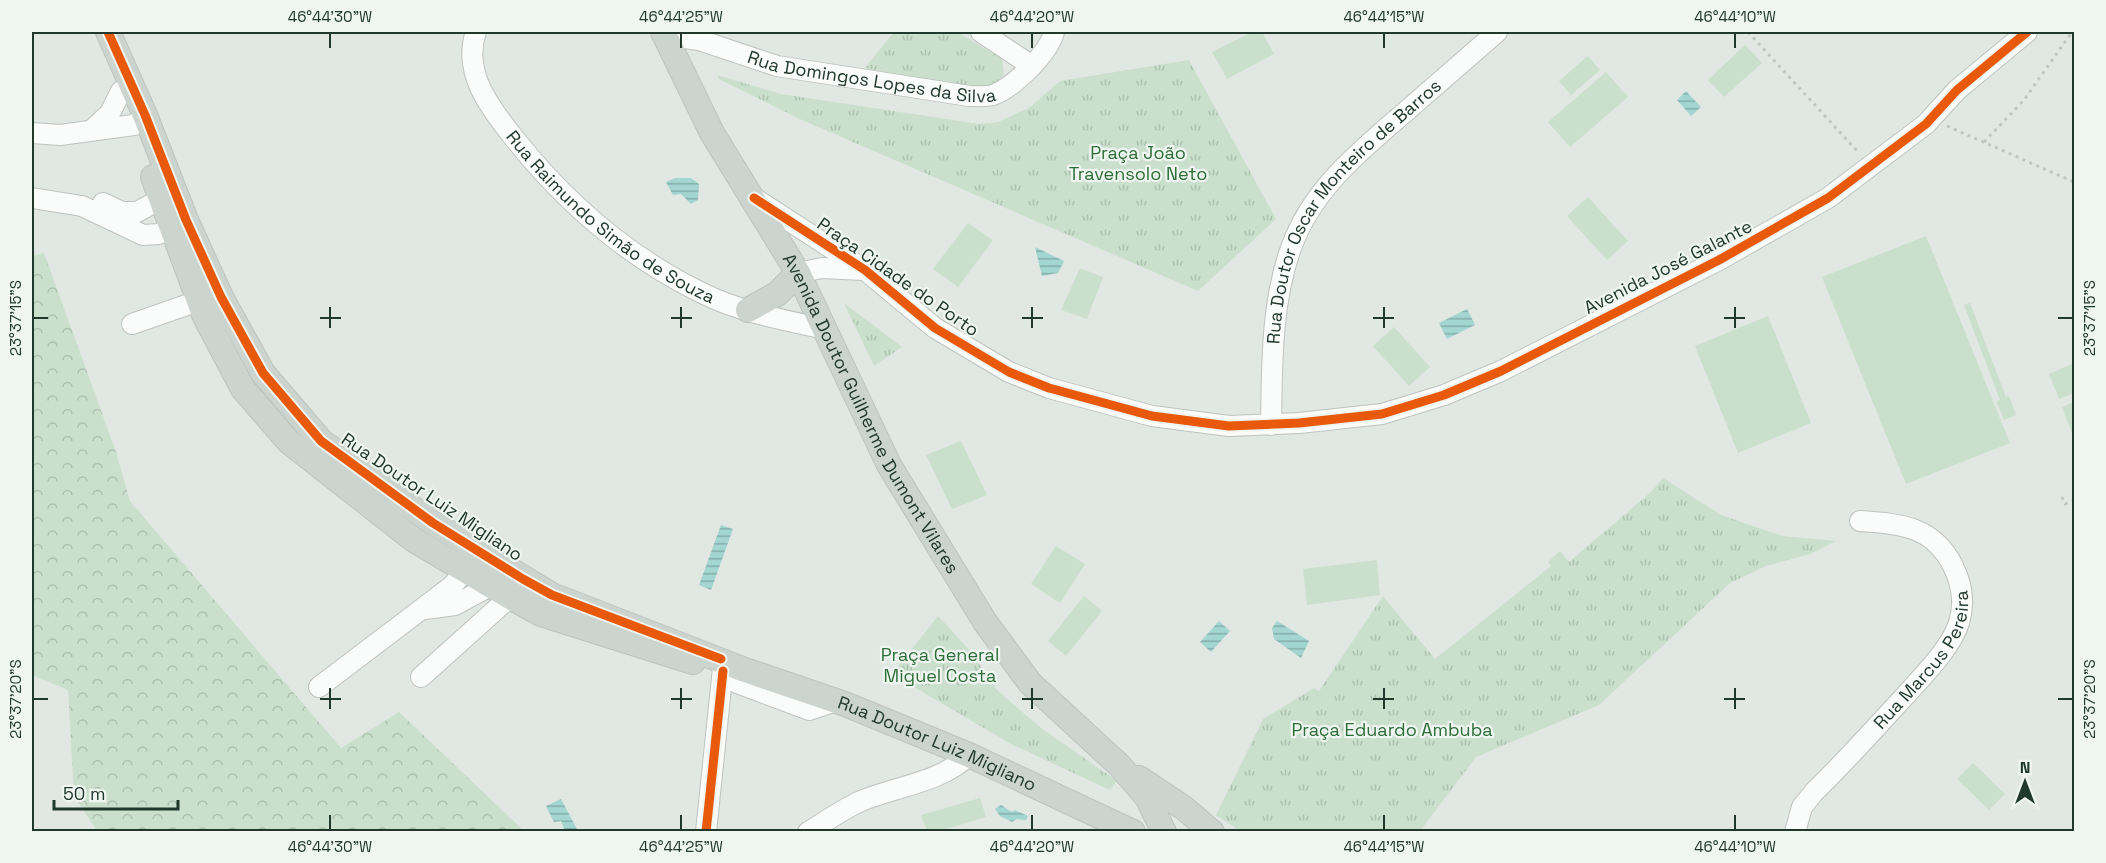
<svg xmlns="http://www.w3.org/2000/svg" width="2106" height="863" font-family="'Space Grotesk',sans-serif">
<defs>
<pattern id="forest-crowns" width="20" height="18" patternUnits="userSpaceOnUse" patternTransform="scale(1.5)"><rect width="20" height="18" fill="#cae0cc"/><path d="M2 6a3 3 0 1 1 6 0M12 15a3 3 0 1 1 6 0" fill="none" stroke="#adc1b0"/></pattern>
<pattern id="park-tufts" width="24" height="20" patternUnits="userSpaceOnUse" patternTransform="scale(1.5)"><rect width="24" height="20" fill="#cae0cc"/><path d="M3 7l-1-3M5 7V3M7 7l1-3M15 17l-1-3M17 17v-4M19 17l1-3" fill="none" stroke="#adc1b0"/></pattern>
<pattern id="water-rules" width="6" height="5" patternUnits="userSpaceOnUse" patternTransform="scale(1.5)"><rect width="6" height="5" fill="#a3d5d1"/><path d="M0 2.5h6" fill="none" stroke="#84aeaa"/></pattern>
</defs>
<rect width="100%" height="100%" fill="#e1e7e3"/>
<polygon fill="url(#forest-crowns)" points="44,253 116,452 130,501 341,748 399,712 524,831 97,831 74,796 68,690 32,675 32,256"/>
<g fill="url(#park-tufts)">
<polygon points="894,32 957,32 1002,59 1004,75 991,88 962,87 865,68"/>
<polygon points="1189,60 1276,219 1198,291 802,120 719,79 717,75 781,94 979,124 998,122 1029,108 1060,81"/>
<polygon points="844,303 897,343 902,347 874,366"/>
<polygon points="1663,478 1721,515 1782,536 1836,541 1810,554 1766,566 1730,583 1599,705 1476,757 1420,831 1240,831 1216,815 1263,719 1314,688 1319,691 1383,596 1435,659 1551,566 1548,562 1560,551 1569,562 1652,491"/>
<polygon points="938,616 972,653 998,691 1041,728 1117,781 1110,790 1011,744 892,674"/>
</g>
<g fill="#cae0cc">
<polygon points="1252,32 1262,32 1274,54 1227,79 1212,52"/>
<polygon points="1745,45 1762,63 1724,97 1708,80"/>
<polygon points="1588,56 1600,70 1571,95 1559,81"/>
<polygon points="1606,72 1628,97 1570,147 1548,122"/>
<polygon points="1588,197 1628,241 1607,260 1567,216"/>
<polygon points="968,223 993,240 958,287 933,269"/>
<polygon points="1926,236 2010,443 1906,484 1822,277"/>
<polygon points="1080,268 1103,277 1087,319 1061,310"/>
<polygon points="1970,303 2006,397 2009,396 2016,415 2004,420 1996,401 2000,400 1964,305"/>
<polygon points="1768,316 1811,423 1738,453 1695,346"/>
<polygon points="1394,327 1430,367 1409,386 1373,346"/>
<polygon points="2074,363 2074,393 2059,399 2049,374"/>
<polygon points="2074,402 2074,432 2072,433 2062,407"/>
<polygon points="961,441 987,495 952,509 926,455"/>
<polygon points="1056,546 1085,564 1060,603 1031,584"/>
<polygon points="1377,560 1380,595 1307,605 1303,569"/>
<polygon points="1084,596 1102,611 1066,656 1048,641"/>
<polygon points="1973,763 2005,794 1989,810 1957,779"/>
<polygon points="980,798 986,817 939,831 927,831 921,815"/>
</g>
<g fill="url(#water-rules)">
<polygon points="1686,91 1701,107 1691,116 1677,100"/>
<polygon points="675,178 691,178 699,184 698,200 691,204 681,194 673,195 666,182"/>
<polygon points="1035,247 1064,261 1058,273 1042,276"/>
<polygon points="1467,309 1475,325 1447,339 1439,323"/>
<polygon points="721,525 733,529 711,590 699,585"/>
<polygon points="1219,621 1230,631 1211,652 1200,642"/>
<polygon points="1277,621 1309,641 1301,658 1274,639 1272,628"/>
<polygon points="561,799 578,831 565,831 561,821 554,822 546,806"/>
<polygon points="1001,805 1012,812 1015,810 1028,816 1026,820 1017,819 1012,822 1000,816 995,809"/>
</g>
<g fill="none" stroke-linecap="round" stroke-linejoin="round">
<g stroke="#bec3c0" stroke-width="22">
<g id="minor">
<path id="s1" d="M476,32C462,72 490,108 514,138C565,202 628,257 702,293C740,312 783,320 825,329"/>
<polyline points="981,32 1032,66"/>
<path id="s2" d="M664,35L699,40L777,66L969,96C977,96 986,97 993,95C1014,87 1049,53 1054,32"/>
<polyline points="92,130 110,113 121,91"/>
<polyline points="32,133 60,135 134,125 145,115"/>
<polyline points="32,198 82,206 143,235 159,234 184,221"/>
<polyline points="754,198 865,270 935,328 1009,372 1049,388 1152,416 1229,426 1299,423 1382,414 1444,395 1501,371 1719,260 1828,198 1926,124 1957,90 2027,32"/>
<polyline points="103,203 122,212 137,212 161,199"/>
<polyline points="798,273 822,268 863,270"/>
<polyline points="132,324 198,301"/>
<path id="s3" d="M1271,425C1272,367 1271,303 1291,248C1312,189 1359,152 1404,113C1435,86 1466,59 1497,32"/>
<polyline points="425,609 455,605 490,586"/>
<polyline points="723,671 737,683 809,710 836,701"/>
<polyline points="421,677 510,597"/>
<polyline points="319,687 452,586 465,571"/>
<polyline points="706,832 723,668 721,659"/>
<path d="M808,832C825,822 843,809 861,801C897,786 940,783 969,755"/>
<path id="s4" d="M1795,832L1802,807L1814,792C1846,761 1875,728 1905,696C1924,674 1949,651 1959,623C1965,603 1962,584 1953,566C1933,526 1901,524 1860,521"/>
</g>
</g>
<g stroke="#bcc3bf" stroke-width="26">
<g id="major">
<path id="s5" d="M108,32L145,115L186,220L221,297L263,373L321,441L433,523L552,595L745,670L845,704L969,755L1133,832"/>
<path id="s6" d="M663,32L712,133L798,273L889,465L985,622L1030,683L1119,765L1147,797L1164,832"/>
<polyline points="153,177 205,317 243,389 289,442 414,540 510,597 541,614 693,662"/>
<polyline points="748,310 777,294 798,273"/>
<polyline points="1139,778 1184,808 1212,832"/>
</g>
</g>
<g stroke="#bfc7c3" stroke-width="3" stroke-dasharray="3 4.5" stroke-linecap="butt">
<polyline points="1748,32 1859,153"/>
<polyline points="1947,126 2074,182"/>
<polyline points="1984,142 2024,100 2072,32"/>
<polyline points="2062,497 2065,504 2074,500"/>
</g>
<use href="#minor" stroke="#fafbfb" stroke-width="20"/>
<use href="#major" stroke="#ccd4d0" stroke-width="24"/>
<g stroke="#eff6f1" stroke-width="13">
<g id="cycleway">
<polyline points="108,32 145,115 186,220 221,297 263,373 321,441 433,523 523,579 552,595 721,659"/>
<polyline points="754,198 865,270 935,328 1009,372 1049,388 1152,416 1229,426 1299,423 1382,414 1444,395 1501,371 1719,260 1828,198 1926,124 1957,90 2027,32"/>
<polyline points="706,832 723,671"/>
</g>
</g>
<use href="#cycleway" stroke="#e8590c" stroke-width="9"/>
</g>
<path fill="none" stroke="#21382d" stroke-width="2" d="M330,33V48M681,33V48M1032,33V48M1384,33V48M1735,33V48M330,307V328M681,307V328M1032,307V328M1384,307V328M1735,307V328M33,318H48M320,318H341M671,318H692M1022,318H1043M1373,318H1394M1724,318H1745M2058,318H2073M330,688V709M681,688V709M1032,688V709M1384,688V709M1735,688V709M33,699H48M320,699H341M671,699H692M1022,699H1043M1373,699H1394M1724,699H1745M2058,699H2073M330,815V830M681,815V830M1032,815V830M1384,815V830M1735,815V830"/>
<g text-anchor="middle" stroke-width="4.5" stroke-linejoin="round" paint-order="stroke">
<g font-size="18" fill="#21382d" stroke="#eff6f1">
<text dy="6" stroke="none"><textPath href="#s2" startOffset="213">Rua Domingos Lopes da Silva</textPath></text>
<text dy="6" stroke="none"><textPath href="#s1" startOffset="244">Rua Raimundo Simão de Souza</textPath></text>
<text dy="6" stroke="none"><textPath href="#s3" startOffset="242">Rua Doutor Oscar Monteiro de Barros</textPath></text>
<text transform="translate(1668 267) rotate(-27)" y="6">Avenida José Galante</text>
<text transform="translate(898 277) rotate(35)" y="6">Praça Cidade do Porto</text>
<text dy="6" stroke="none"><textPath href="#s6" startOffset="435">Avenida Doutor Guilherme Dumont Vilares</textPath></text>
<text transform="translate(432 497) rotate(34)" y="6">Rua Doutor Luiz Migliano</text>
<text dy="6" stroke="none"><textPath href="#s4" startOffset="219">Rua Marcus Pereira</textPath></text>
<text dy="6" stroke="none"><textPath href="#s5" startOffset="1155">Rua Doutor Luiz Migliano</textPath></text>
</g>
<g font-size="18" fill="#2d6d38" stroke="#eff6f1">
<text x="1138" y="159">Praça João<tspan x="1138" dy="21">Travensolo Neto</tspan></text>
<text x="940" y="661">Praça General<tspan x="940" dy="21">Miguel Costa</tspan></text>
<text x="1392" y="736">Praça Eduardo Ambuba</text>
</g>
</g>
<rect width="2106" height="863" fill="none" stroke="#eff6f1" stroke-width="66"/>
<g transform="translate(2025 782)" stroke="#eff6f1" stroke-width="4.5" paint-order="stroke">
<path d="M0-4.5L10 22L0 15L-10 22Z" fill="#21382d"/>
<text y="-9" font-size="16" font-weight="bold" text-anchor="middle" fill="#21382d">N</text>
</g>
<path d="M54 800v9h124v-9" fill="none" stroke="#21382d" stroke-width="3"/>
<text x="63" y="800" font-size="18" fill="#21382d" stroke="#eff6f1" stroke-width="4.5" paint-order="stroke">50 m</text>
<rect x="33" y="33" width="2040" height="797" fill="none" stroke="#21382d" stroke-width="2"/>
<g font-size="15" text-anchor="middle" fill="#21382d">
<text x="330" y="22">46°44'30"W</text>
<text x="681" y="22">46°44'25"W</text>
<text x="1032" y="22">46°44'20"W</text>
<text x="1384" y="22">46°44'15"W</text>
<text x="1735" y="22">46°44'10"W</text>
<text transform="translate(16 318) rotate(-90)" y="5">23°37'15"S</text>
<text transform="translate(2090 318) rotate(-90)" y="5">23°37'15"S</text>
<text transform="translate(16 699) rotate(-90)" y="5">23°37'20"S</text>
<text transform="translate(2090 699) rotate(-90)" y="5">23°37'20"S</text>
<text x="330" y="852">46°44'30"W</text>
<text x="681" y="852">46°44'25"W</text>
<text x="1032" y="852">46°44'20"W</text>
<text x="1384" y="852">46°44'15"W</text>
<text x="1735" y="852">46°44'10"W</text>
</g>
</svg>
